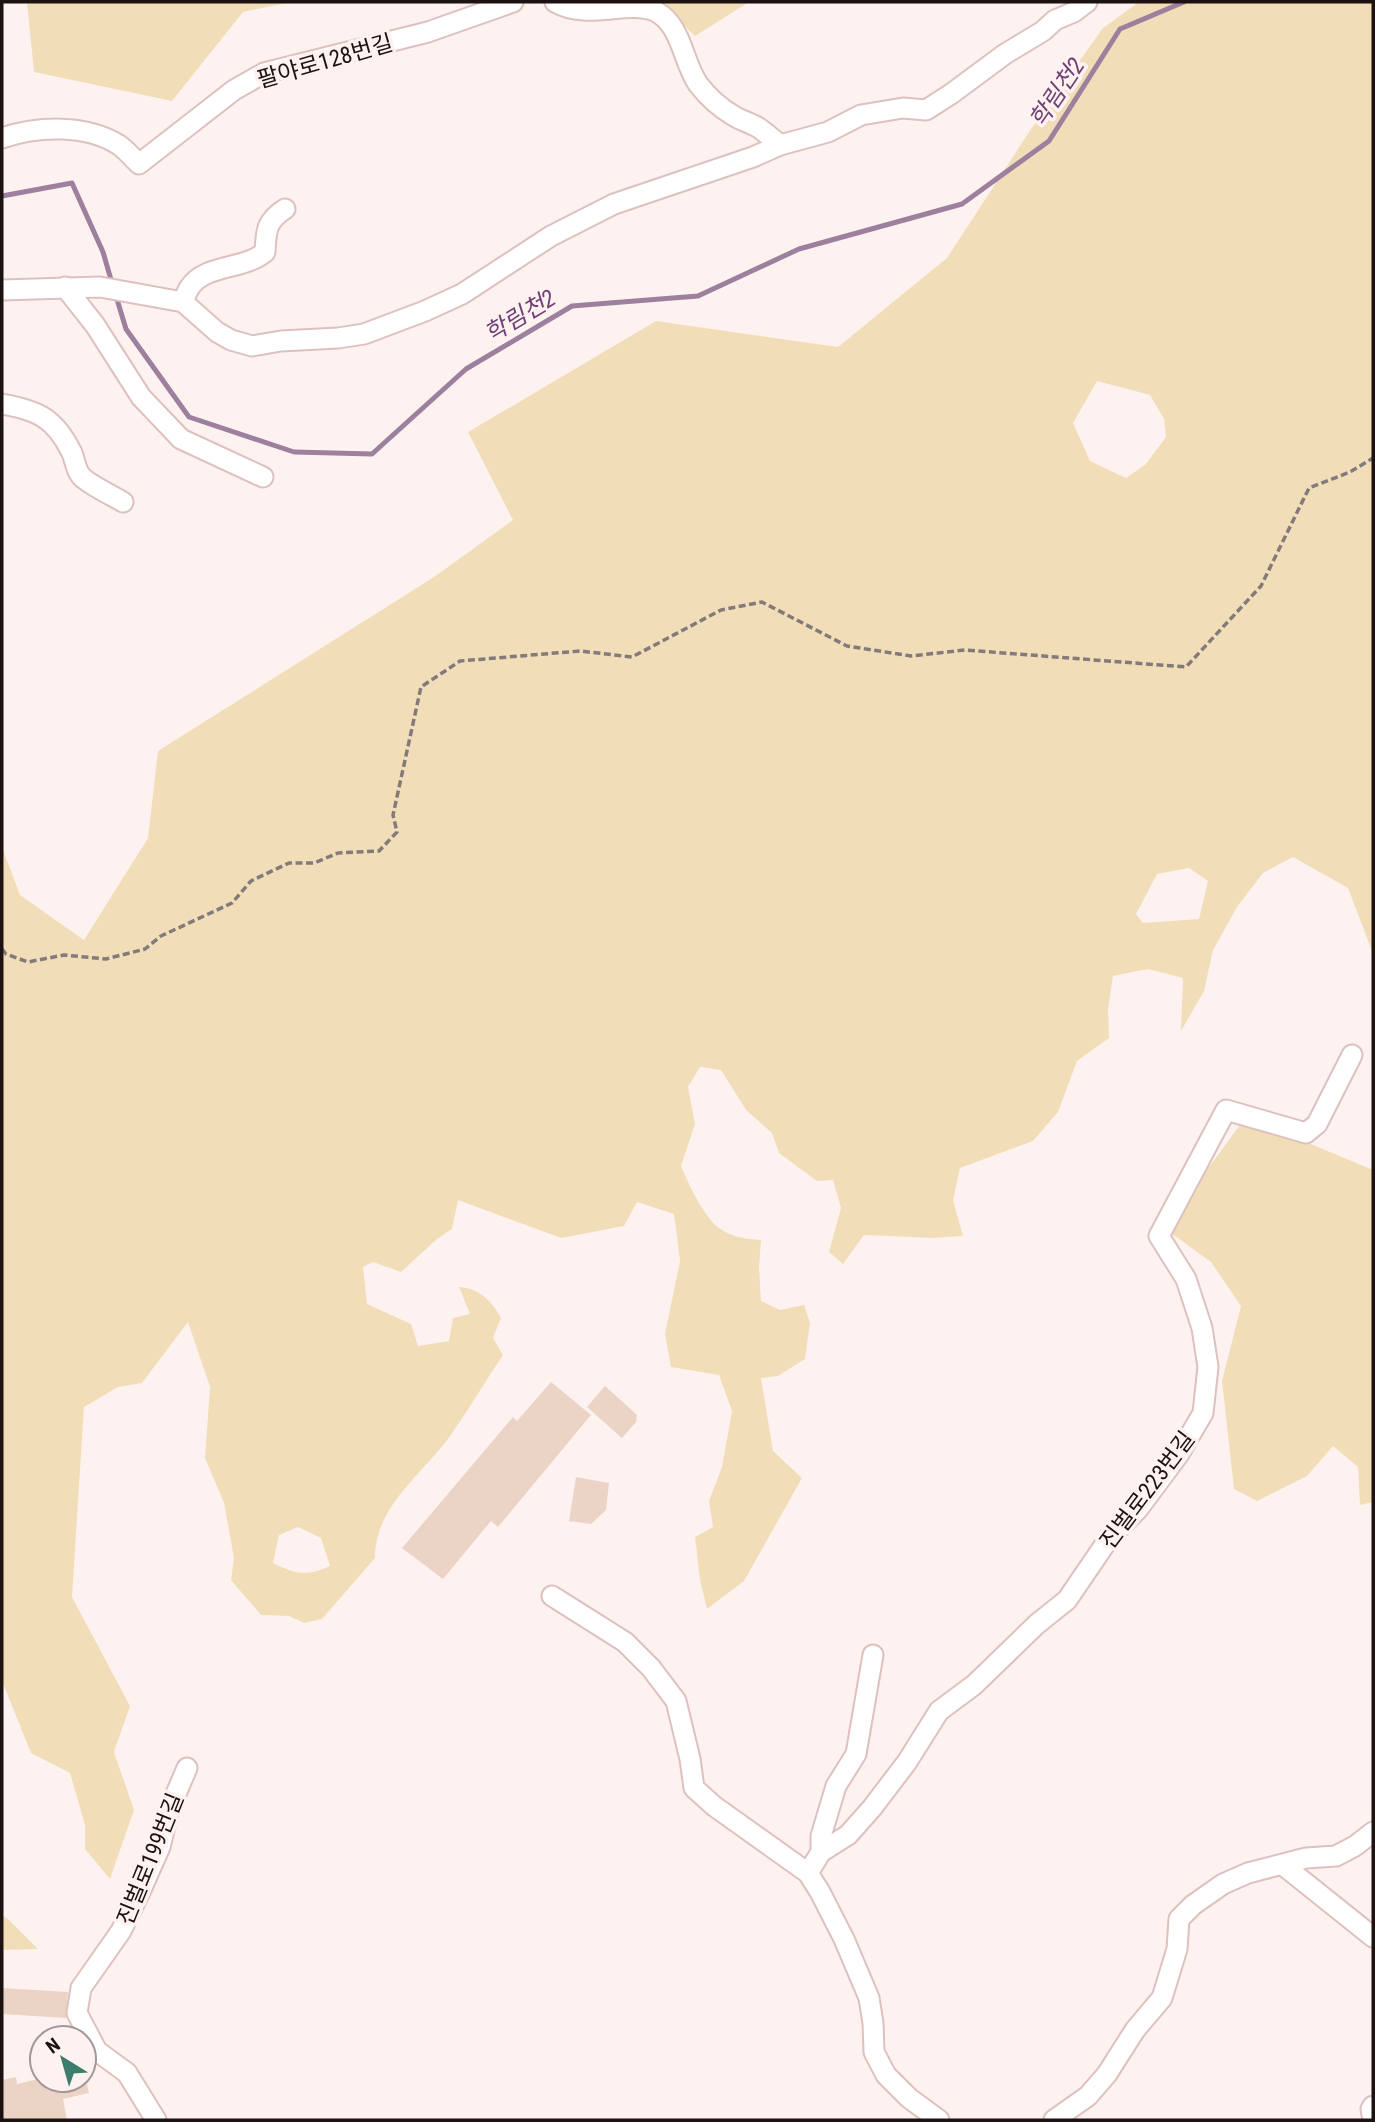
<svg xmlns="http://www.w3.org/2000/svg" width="1375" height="2122" font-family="'Roboto Condensed','Noto Sans KR',sans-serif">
<rect width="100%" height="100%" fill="#fef2f1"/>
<g fill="#f1deb9" fill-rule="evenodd">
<polygon points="27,2 291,2 243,12 172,101 34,72"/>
<polygon points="660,2 749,2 695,36"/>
<path d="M1139,2H1373V954L1348,888L1293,857L1263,873L1237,907L1213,950L1204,991L1181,1031L1183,978L1148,969L1113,976L1108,1009L1109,1038L1077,1061L1058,1112L1033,1141L960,1168L953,1200L963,1236L932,1238L864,1235L843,1264L829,1252L841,1208L833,1180L817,1181L779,1153L772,1133L746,1110L721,1070L700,1067L688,1087L695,1124L681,1166C688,1183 704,1217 719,1228C731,1237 746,1239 761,1240L759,1267L761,1301L780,1310L804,1305L810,1323L805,1359L778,1376L761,1378L773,1451L802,1478L744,1581L707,1609L700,1580L695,1537L713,1527L709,1501L722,1467L732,1411L719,1375L671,1367L665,1334L680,1261L674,1214L637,1202L624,1226L561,1238L458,1200L452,1229L437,1239L401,1272L373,1262L363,1267L367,1304L411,1324L418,1346L449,1341L453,1318L470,1314L459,1287C479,1288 491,1300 501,1318L493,1338L503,1355C485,1381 469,1410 450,1436C422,1475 375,1506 375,1558L322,1619L304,1623L289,1616L261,1615L231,1580L234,1558L224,1503L205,1458L210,1387L188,1322L142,1383L118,1387L84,1407L72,1597L130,1706L114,1752L134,1810L110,1879L85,1849V1825L70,1773L31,1753L2,1681V847L20,895L84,940L148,838L158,751L434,577L513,520L468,432L656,321L838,347L947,258L1033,126L1103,28ZM1097,381L1150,395L1164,419L1166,437L1146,464L1126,478L1090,461L1073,423ZM1189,868L1208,881L1199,919L1143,923L1136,914L1157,874ZM298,1527L321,1538L330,1566C306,1577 296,1574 273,1563L279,1535Z"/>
<polygon points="1258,1122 1373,1170 1373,1502 1360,1505 1358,1467 1333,1446 1307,1476 1257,1501 1234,1489 1222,1381 1241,1306 1211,1262 1164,1228 1240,1125"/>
<polygon points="2,1915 9,1920 38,1949 2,1950"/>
</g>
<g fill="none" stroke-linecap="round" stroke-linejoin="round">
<g stroke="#9c809d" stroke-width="5">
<polyline points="2,196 72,183 103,252 112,283"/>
<polyline points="116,296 126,329 189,417 294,452 372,454 466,369 572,306 698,296 799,249 962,204 1049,141 1120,29 1184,2"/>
</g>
</g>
<g fill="#ebd3c5">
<polygon points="551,1382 591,1415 498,1527 491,1521 443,1579 402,1548 513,1417 517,1421"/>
<polygon points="605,1386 637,1415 636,1422 622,1438 587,1407"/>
<polygon points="576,1477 609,1483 606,1510 591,1524 569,1521"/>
<polygon points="2,1988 68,1992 66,2018 2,2014"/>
<polygon points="16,2077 17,2084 42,2078 42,2080 86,2080 89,2093 63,2099 67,2120 2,2120 2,2080"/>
</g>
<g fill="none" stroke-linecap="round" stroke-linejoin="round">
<g stroke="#ddc1bf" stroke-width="23">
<g id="minor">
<path d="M555,2C588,21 624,0 655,11C682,25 682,60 698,84C708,97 720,108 734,116C742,121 751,123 759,128C766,133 773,139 780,145"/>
<path d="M2,138C38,126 86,124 119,145C126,150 133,158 139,164L234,90L264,73L428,32L513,2"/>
<polyline points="65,287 95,325 141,397 181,439 263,477"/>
<polyline points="2,290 100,287 183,302 217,332 231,340 252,346 281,341 338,338 364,334 425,311 462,294 551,236 614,204 753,157 780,145 828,132 861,115 903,108 926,110 951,94 1005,54 1043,31 1055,20 1074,12 1087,2"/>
<path d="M183,302C185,297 187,291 190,287C205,264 244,270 265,252C266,231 266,221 285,209"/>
<path d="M2,404C36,410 54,417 71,451C75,458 75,469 81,476C89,485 112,495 123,502"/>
<polyline points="552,1596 625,1642 651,1668 676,1701 690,1759 694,1788 714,1806 808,1873 820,1892 844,1939 869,1998 873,2023 874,2052 886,2075 909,2098 939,2120"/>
<polyline points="821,1852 821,1836 836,1786 856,1754 873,1655"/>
<polyline points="1283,1865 1373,1937"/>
<polyline points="808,1873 821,1852 848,1835 872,1808 907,1762 939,1711 974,1685 1037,1624 1067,1600 1110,1537 1138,1509 1179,1454 1203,1413 1208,1367 1202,1328 1186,1279 1159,1236 1226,1110 1306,1133 1317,1124 1352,1055"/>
<polyline points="1373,2106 1371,2109 1373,2120"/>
<polyline points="156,2120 127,2073 97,2051 77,2013 81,1988 121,1931 140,1892 160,1847 169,1810 187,1768"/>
<polyline points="1054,2120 1088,2096 1107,2074 1135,2030 1162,1998 1177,1949 1179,1919 1193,1905 1223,1884 1248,1873 1306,1858 1336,1856 1355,1846 1373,1832"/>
</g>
</g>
<polyline stroke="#847a79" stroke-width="3.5" stroke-dasharray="7 3.5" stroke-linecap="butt" points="2,949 6,954 28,962 64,955 106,959 145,949 161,936 232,903 251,881 289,863 314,863 338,853 379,851 397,832 393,815 421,687 460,661 580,651 632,657 721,610 762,602 847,646 911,656 965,650 1186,667 1261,586 1309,488 1350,472 1373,458"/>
<use href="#minor" stroke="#fff" stroke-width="19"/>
</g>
<g text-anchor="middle" stroke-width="7" stroke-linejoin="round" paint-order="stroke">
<g font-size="23" fill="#1b1211" stroke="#fef2f1">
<text transform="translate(325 61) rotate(-16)" y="8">팔야로128번길</text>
<text transform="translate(1147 1490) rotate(-53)" y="8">진벌로223번길</text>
<text transform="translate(150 1859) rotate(-68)" y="8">진벌로199번길</text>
</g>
<g font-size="24" font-style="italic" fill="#6f4177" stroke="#fef2f1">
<text transform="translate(1057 93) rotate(-56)" y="8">학림천2</text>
<text transform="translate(520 316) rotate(-31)" y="8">학림천2</text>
</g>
</g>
<rect width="1375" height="2122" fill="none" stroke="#1b1211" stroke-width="7"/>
<g transform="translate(63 2059) rotate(323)"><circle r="33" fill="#fef2f1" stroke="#a39897" stroke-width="2"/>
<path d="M0-5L12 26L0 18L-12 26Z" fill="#3c7d6c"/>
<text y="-10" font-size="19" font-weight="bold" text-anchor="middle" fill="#1b1211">N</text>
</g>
</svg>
